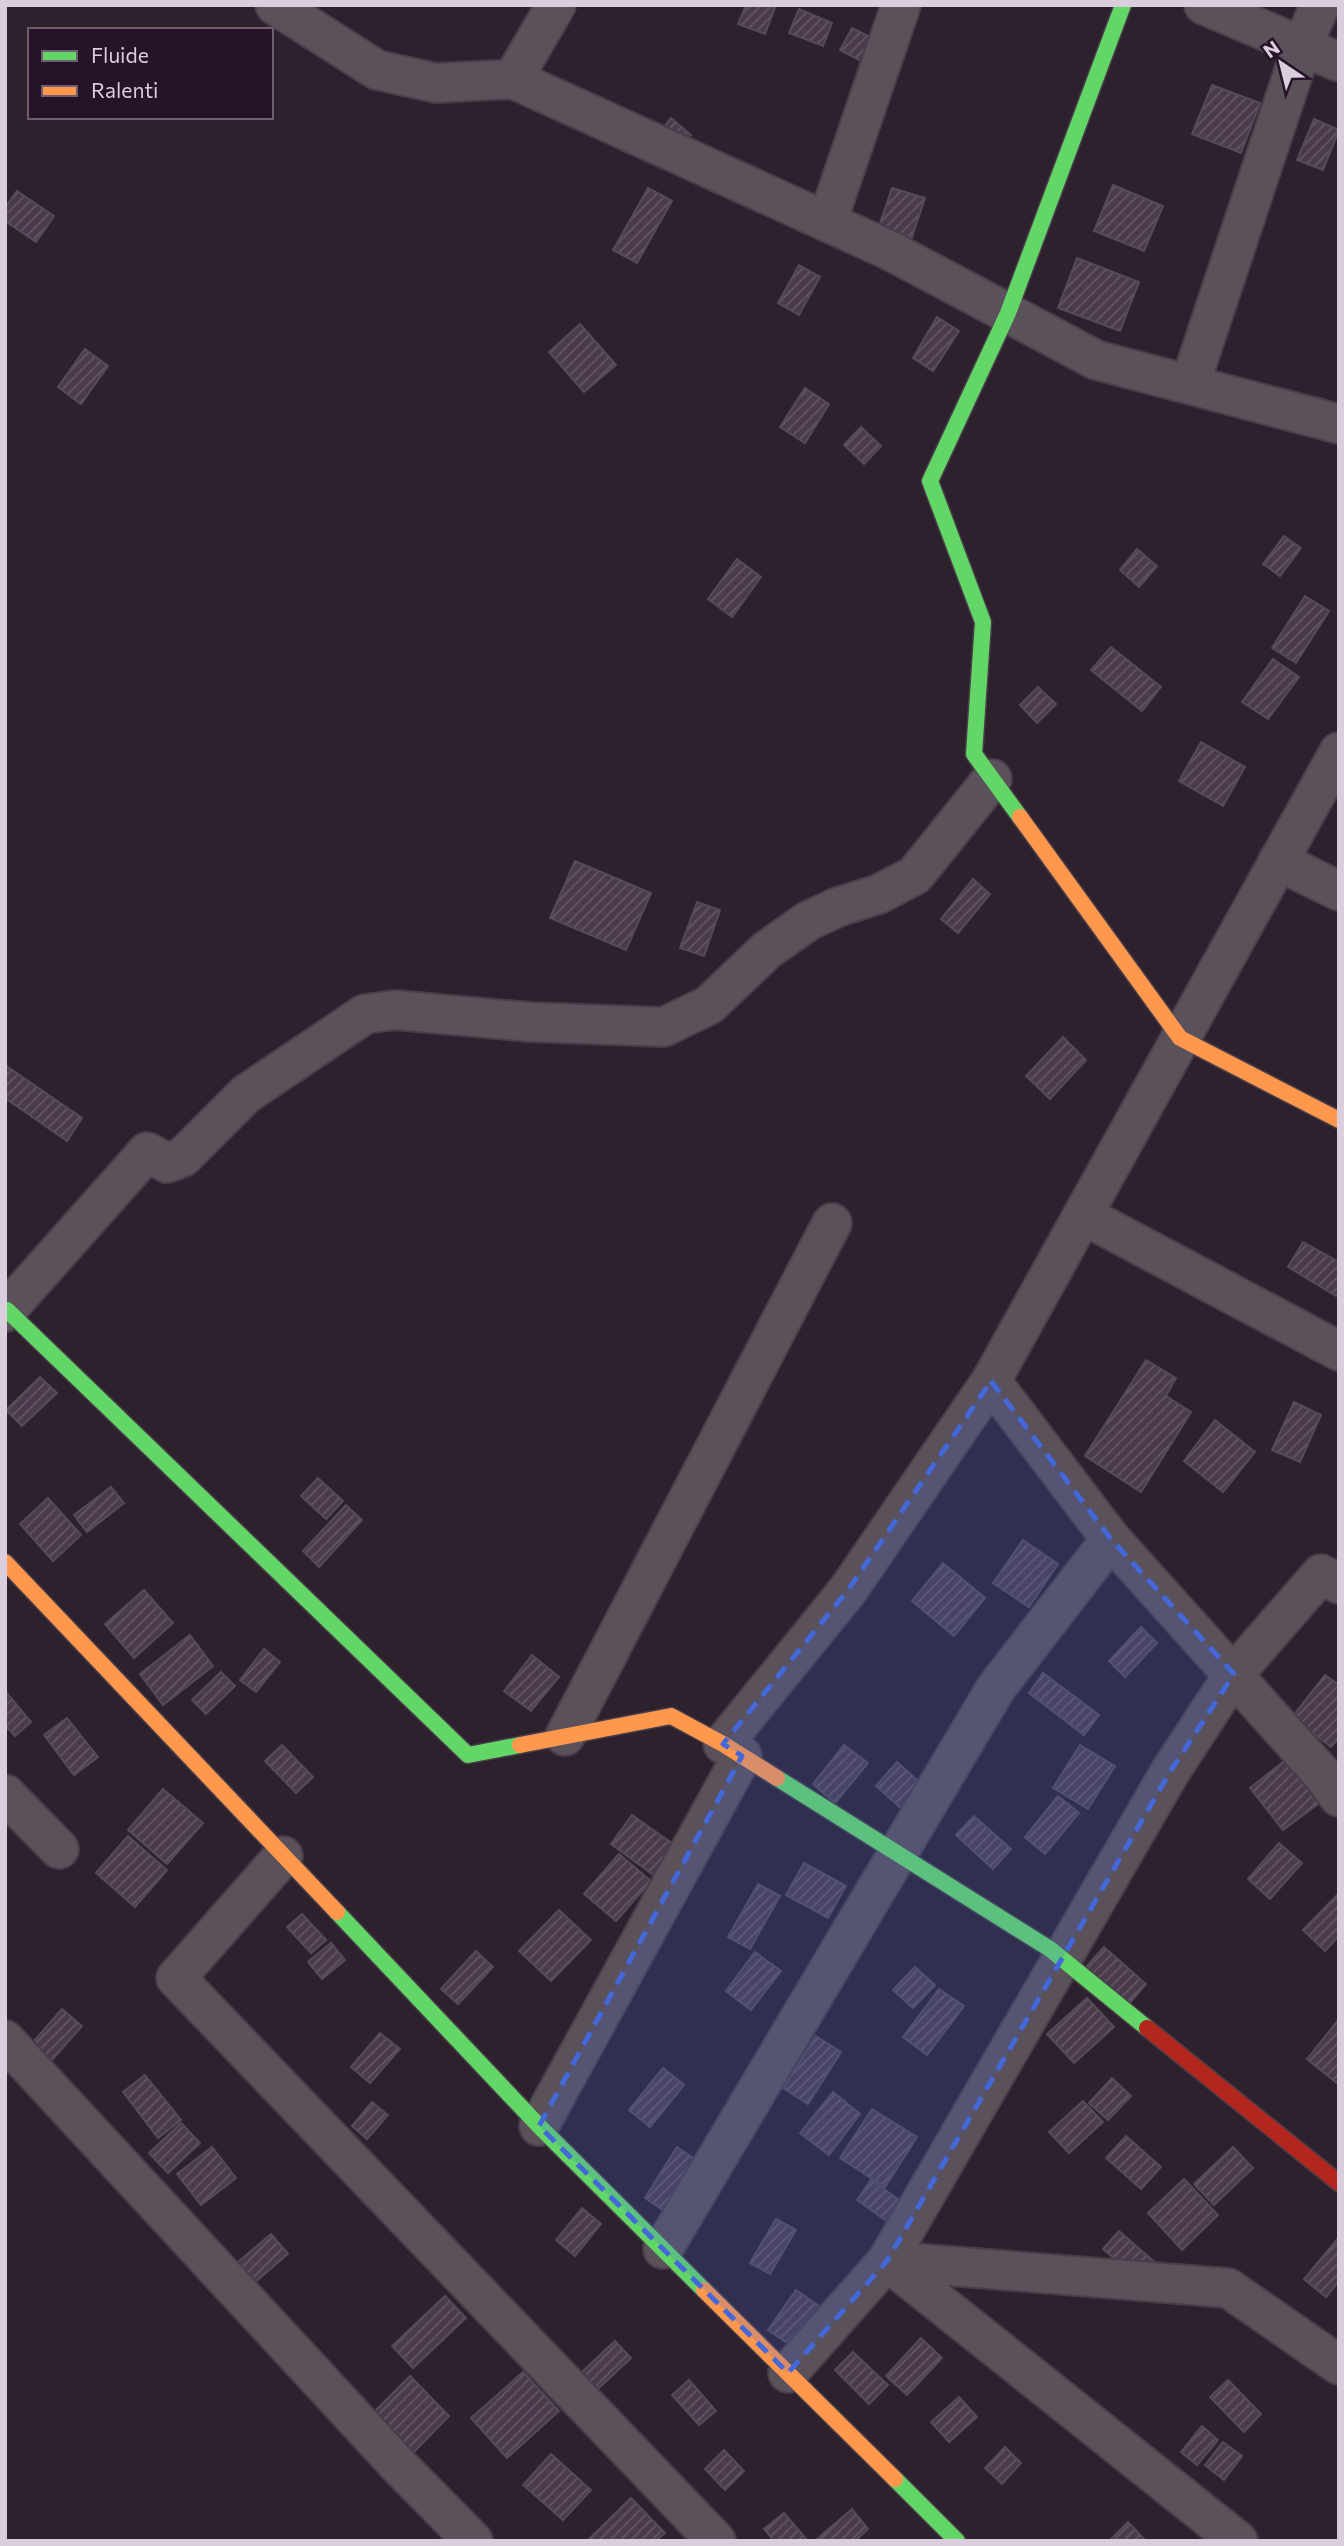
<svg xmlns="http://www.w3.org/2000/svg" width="1344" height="2546" font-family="Commissioner,sans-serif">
<defs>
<pattern id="building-hatch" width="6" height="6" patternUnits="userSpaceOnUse" patternTransform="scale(1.75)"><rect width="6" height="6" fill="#4a3b4c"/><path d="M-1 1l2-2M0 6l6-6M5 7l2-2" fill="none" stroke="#645665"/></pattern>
</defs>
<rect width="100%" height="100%" fill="#2c212d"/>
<g fill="url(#building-hatch)" stroke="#554b56" stroke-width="2">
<polygon points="746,5 776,5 765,34 738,24"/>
<polygon points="799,9 832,23 823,46 789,33"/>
<polygon points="852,28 898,51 886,74 840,50"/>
<polygon points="1212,85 1260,103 1241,153 1192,134"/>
<polygon points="671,118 691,135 669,161 649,145"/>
<polygon points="1314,119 1339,130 1323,170 1297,160"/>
<polygon points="1113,185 1163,206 1144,251 1094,231"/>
<polygon points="648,188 672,201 637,263 613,250"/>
<polygon points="892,188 925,198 911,240 878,229"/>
<polygon points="17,191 54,216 36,242 5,221 5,208"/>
<polygon points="1077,258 1139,282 1120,331 1058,308"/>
<polygon points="799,265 820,277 799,315 778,303"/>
<polygon points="937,317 959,331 933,371 913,358"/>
<polygon points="580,324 616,365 584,392 549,352"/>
<polygon points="85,349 108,366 81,404 58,387"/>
<polygon points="805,388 829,404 805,443 780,427"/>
<polygon points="861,427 881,446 864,464 844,445"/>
<polygon points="1284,536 1301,548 1280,576 1263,564"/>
<polygon points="1137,549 1157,566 1139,587 1120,570"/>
<polygon points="737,559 761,577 732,617 708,599"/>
<polygon points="1305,596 1329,611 1296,663 1272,648"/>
<polygon points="1111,647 1161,687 1142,711 1091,670"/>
<polygon points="1273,659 1299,677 1268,719 1242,702"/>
<polygon points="1038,687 1056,704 1037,723 1020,705"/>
<polygon points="1201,742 1245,767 1223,806 1179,781"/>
<polygon points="575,861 651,893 626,950 550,918"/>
<polygon points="973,879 990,894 958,933 941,919"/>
<polygon points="697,902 720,910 704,956 680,948"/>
<polygon points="1063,1037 1086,1060 1050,1099 1026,1076"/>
<polygon points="5,1065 82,1118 67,1141 5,1098"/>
<polygon points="1303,1242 1339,1262 1339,1292 1336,1296 1288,1267"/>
<polygon points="1146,1360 1176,1378 1166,1396 1191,1412 1141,1492 1085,1456"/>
<polygon points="40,1377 57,1393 22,1426 6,1410"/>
<polygon points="1294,1402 1321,1415 1300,1462 1272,1450"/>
<polygon points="1215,1420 1255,1452 1223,1492 1184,1461"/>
<polygon points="318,1478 343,1501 326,1519 301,1496"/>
<polygon points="111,1487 124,1503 87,1532 74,1515"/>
<polygon points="48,1498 81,1535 53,1561 20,1524"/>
<polygon points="346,1505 362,1520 319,1567 303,1551"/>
<polygon points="1023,1540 1058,1564 1029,1607 993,1583"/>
<polygon points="943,1563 985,1598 954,1636 912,1601"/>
<polygon points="144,1590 173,1623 134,1658 105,1624"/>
<polygon points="1141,1627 1157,1643 1125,1677 1109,1661"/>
<polygon points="190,1635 213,1666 163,1705 140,1674"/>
<polygon points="264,1649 280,1662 256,1692 240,1680"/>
<polygon points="532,1655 559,1677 531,1711 504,1691"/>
<polygon points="221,1672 235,1686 206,1714 192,1700"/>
<polygon points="1043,1673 1099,1715 1084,1735 1029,1693"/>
<polygon points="1325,1675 1339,1685 1339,1738 1331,1747 1292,1717"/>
<polygon points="5,1691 31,1722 15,1736 5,1725"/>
<polygon points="67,1718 98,1757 74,1775 44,1735"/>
<polygon points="282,1745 313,1777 296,1793 265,1761"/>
<polygon points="844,1745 868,1763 835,1803 813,1784"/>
<polygon points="1080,1745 1115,1766 1088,1809 1053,1788"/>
<polygon points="1288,1758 1322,1801 1283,1830 1250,1788"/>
<polygon points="897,1762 934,1795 912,1818 876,1786"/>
<polygon points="163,1789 203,1823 167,1864 128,1830"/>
<polygon points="1058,1796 1079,1813 1045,1854 1025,1837"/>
<polygon points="632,1815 676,1846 655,1876 611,1844"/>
<polygon points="974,1816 1011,1849 993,1869 956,1835"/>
<polygon points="128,1836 167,1870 135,1907 96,1873"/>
<polygon points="1279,1843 1302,1863 1270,1899 1248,1879"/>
<polygon points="619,1854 651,1881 616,1921 584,1894"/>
<polygon points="804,1863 846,1886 828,1918 786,1895"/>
<polygon points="758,1884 780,1896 750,1949 728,1937"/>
<polygon points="1339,1893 1339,1936 1325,1951 1303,1930"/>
<polygon points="559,1910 591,1940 551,1981 519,1951"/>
<polygon points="302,1914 326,1940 311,1953 287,1927"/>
<polygon points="331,1943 345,1960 322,1979 308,1962"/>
<polygon points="1104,1947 1146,1984 1128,2005 1086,1967"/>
<polygon points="476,1951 493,1967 458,2004 441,1989"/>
<polygon points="755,1952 781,1971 751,2010 726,1991"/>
<polygon points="915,1967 935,1985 913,2008 893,1990"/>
<polygon points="939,1989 964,2006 927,2055 903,2037"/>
<polygon points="1087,1998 1114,2027 1074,2063 1047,2034"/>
<polygon points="62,2009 82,2026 45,2068 26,2050"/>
<polygon points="1339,2019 1339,2085 1307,2059"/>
<polygon points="380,2033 400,2049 370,2083 351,2067"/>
<polygon points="816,2036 841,2052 808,2104 783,2088"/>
<polygon points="663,2068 684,2085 650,2127 629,2110"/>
<polygon points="145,2075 181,2120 158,2138 123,2092"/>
<polygon points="1112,2078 1131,2096 1108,2120 1089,2103"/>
<polygon points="833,2092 860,2114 829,2155 800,2133"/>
<polygon points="1083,2101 1103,2122 1069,2153 1049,2132"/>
<polygon points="372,2102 388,2115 367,2139 352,2126"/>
<polygon points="872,2109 917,2137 885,2187 840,2158"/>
<polygon points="181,2123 200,2143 168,2173 149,2153"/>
<polygon points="1126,2136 1161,2167 1141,2189 1106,2158"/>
<polygon points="212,2147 236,2178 201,2205 177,2174"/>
<polygon points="677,2147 702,2164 669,2214 645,2198"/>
<polygon points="1233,2147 1253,2168 1214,2205 1194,2184"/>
<polygon points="1184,2179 1218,2215 1182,2250 1148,2213"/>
<polygon points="871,2180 912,2209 898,2229 857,2200"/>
<polygon points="582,2208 601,2224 575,2256 556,2240"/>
<polygon points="776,2219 796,2230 770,2274 750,2263"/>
<polygon points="1119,2231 1158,2265 1142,2283 1103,2249"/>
<polygon points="271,2234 288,2254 248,2288 231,2268"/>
<polygon points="1339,2237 1339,2281 1326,2297 1304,2279"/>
<polygon points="796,2290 838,2319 811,2359 768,2330"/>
<polygon points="445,2296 466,2318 413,2368 392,2346"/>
<polygon points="921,2338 942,2358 907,2395 886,2376"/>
<polygon points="615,2341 631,2358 584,2402 568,2385"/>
<polygon points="853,2352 888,2385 869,2404 835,2370"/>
<polygon points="523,2372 559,2411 507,2458 471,2418"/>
<polygon points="410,2376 449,2416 412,2454 372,2414"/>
<polygon points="689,2380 716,2411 699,2425 672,2395"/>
<polygon points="1228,2380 1261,2414 1244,2432 1210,2397"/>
<polygon points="959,2397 977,2417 949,2442 931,2422"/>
<polygon points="1202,2426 1218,2440 1197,2465 1181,2452"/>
<polygon points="1223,2442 1242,2456 1224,2480 1205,2465"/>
<polygon points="1005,2447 1021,2463 1002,2484 985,2468"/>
<polygon points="724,2450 744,2471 725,2490 705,2469"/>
<polygon points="551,2454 591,2490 563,2520 523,2485"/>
<polygon points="631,2498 665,2533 656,2541 587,2541"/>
<polygon points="852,2509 868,2529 855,2541 819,2541 817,2539"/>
<polygon points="784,2513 808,2541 774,2541 764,2529"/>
<polygon points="1128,2522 1146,2541 1109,2541"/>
</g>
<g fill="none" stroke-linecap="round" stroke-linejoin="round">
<g stroke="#483e49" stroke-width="42">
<g id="street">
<polyline points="275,5 377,70 436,83 513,79 889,250 1096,360 1339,424"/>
<polyline points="1204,5 1339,62"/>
<polyline points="513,79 556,5"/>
<polyline points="827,222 901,5"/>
<polyline points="1190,384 1302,47 1320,5"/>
<polyline points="1278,861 1339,891"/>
<polyline points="1083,1215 1339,1351"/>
<polyline points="5,1312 147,1152 167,1163 183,1157 246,1094 365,1014 395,1010 530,1022 664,1027 709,1005 767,950 808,921 838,907 879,894 915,875 992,779"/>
<polyline points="991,1381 1111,1539"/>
<polyline points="565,1736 832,1223"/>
<polyline points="723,1744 848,1590 991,1381 1339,752"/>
<polyline points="5,1794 59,1849"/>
<polyline points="283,1856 176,1978 716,2541"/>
<polyline points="5,2040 400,2467 473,2541"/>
<polyline points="539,2126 742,1756"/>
<polyline points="663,2249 996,1688 1111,1539 1322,1774 1339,1797"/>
<polyline points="788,2373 887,2261 1228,2288 1339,2365"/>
<polyline points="1238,2541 887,2261 1170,1772 1234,1674 1321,1574 1339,1584"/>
</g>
</g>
<g stroke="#483e49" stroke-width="19">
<g id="fast">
<polyline points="1020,817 974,754 983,622 930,481 1008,313 1123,5"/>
<polyline points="7,1310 468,1755 520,1745"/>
<polyline points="777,1778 1050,1949 1147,2028"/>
<polyline points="337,1912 539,2126 704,2290"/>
<polyline points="895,2479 957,2541"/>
</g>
</g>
<g stroke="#483e49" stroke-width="19">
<g id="slow">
<polyline points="1020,817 1180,1038 1339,1120"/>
<polyline points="5,1562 337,1912"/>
<polyline points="520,1745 671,1716 723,1744 777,1778"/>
<polyline points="704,2290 895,2479"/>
</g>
</g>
<g stroke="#483e49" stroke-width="19">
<polyline id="jam" points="1147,2028 1339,2183"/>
</g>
<use href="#street" stroke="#5a515b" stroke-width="38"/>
<use href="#fast" stroke="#63d668" stroke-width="16"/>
<use href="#slow" stroke="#ff974d" stroke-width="16"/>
<use href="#jam" stroke="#b3261e" stroke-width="16"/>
</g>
<path fill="#4368d9" fill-opacity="0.2" stroke="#4368d9" stroke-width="5" stroke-dasharray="14 9" stroke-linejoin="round" d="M991,1381L1111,1539L1234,1674L1170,1772L887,2261L788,2373L539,2126L742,1756L723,1744L848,1590Z"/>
<rect width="1344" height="2546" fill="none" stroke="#dbcedc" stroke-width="14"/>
<rect x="28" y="28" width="245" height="91" fill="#261328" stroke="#6e5e70" stroke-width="2"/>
<rect x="42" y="51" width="35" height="10" fill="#63d668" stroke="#6e5e70" stroke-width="2"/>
<text x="91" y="63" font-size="21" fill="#dbcedc">Fluide</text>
<rect x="42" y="86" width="35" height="10" fill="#ff974d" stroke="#6e5e70" stroke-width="2"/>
<text x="91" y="98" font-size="21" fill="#dbcedc">Ralenti</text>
<g transform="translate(1281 63) rotate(325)" stroke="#261328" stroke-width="5" paint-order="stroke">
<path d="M0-5L12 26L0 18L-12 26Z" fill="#dbcedc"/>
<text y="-10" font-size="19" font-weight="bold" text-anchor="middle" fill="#dbcedc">N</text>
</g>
</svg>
